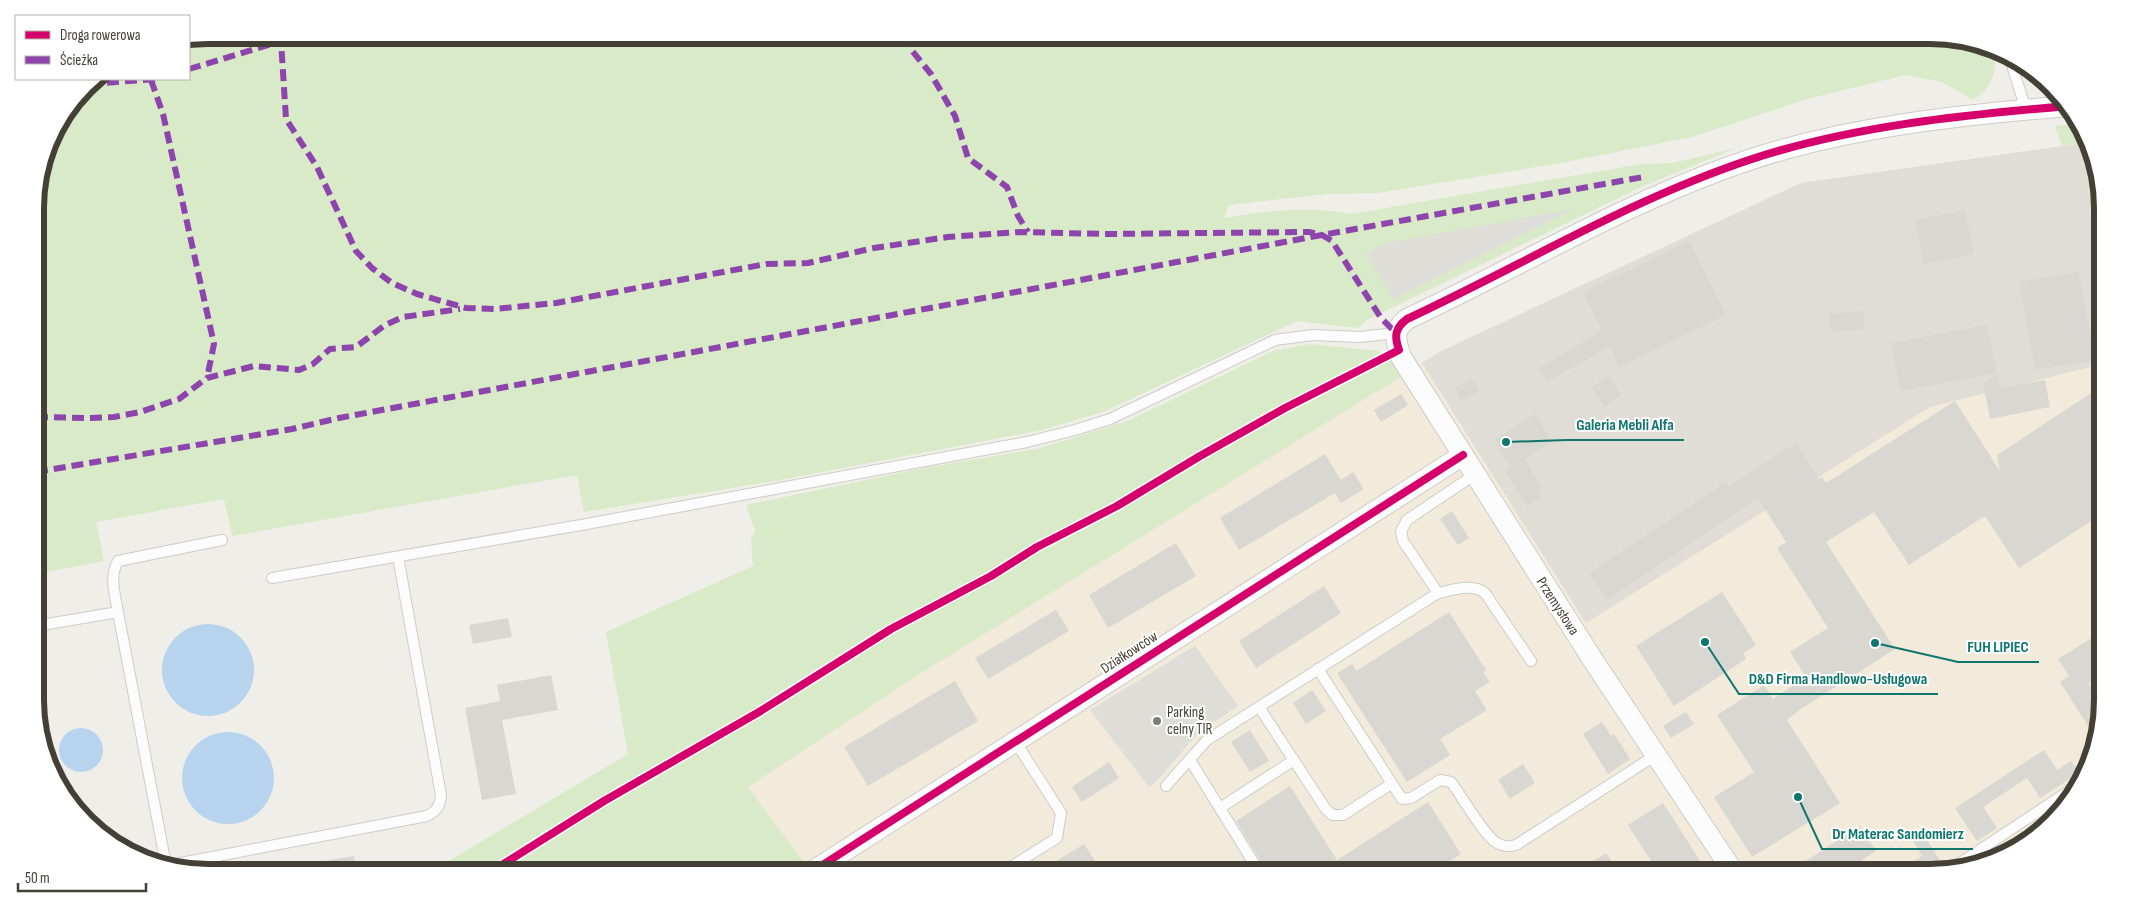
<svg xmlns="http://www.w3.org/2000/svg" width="2138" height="908" font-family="'Sofia Sans Condensed',sans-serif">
<rect width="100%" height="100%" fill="#efeee8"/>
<polygon fill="#f2ebdb" points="1801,183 2102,330 2103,700 2090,766 2035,837 1986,864 1941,873 826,873 805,864 748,787 918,675 1439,352"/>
<polygon fill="#dfddd6" points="2084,143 2102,330 2102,364 1930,407 1586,623 1422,363 1439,352 1801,183"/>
<g fill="#d9eac8">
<path d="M208,35H1930L1996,48L2000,51L2001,57L1995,61C1994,81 1989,89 1973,100L1942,82L1906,75L1807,99L1692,137L1555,164L1377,193L1326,194L1229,205L1224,218C1270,211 1304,205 1351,214L1641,164L1672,163L1737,148L1643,186L1367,320L1358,328L1297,321L1103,412L1042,430L775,481L584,512L577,475L232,536L224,499L96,522L104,561L36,574L35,196L53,131L93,79H189V39Z"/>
<polygon points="2076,124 2102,186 2102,330 2084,143 2062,146 2055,126"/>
<polygon points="1310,344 1378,351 1390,360 1402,376 918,675 748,787 805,864 792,873 429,873 628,754 606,632 753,566 751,539 755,531 746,505 919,469 1041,448 1130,420 1273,351"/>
</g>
<g fill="#deddd8">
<polygon points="1574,209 1394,299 1365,253 1386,243"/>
<polygon points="1195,646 1238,706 1198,733 1158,780 1149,787 1090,710"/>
</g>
<g fill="#b8d3ed">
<circle cx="208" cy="670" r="46"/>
<circle cx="81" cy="750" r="22"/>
<circle cx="228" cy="778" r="46"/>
</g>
<g fill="#d9d7d1">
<polygon points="1965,210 1974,254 1924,264 1915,220"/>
<polygon points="1689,241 1726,315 1619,367 1610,346 1547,382 1539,368 1602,331 1583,292"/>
<polygon points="2079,272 2095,360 2035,370 2019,282"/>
<polygon points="1863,311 1865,329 1831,332 1829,314"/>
<polygon points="1987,325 1997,373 1900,391 1891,343"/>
<polygon points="1997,374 2000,388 2045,380 2050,407 1990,419 1983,383"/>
<polygon points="1609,376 1621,395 1604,406 1592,387"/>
<polygon points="1473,379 1479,392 1461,401 1455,388"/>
<polygon points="2102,386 2102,514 2019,568 1985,516 1909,565 1874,512 1826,542 1895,649 1801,709 1787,720 1840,803 1752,857 1714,797 1754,772 1717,715 1764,685 1773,699 1806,677 1790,652 1828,628 1777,548 1786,542 1758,498 1607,600 1589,573 1726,482 1729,486 1796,443 1819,479 1822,477 1826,483 1955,401 2000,471 1997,455"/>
<polygon points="1401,394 1408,405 1381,422 1374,410"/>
<polygon points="1535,414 1552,441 1525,459 1542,489 1539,491 1542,497 1527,506 1505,471 1511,468 1494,440"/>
<polygon points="1325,454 1341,480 1353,472 1364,489 1341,503 1335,493 1239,550 1220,518"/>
<polygon points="1452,511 1469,538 1458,545 1440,519"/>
<polygon points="1176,543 1196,576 1108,628 1089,595"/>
<polygon points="1324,586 1341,613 1256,668 1239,641"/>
<polygon points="1722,592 1756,645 1743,653 1746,659 1674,706 1636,646"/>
<polygon points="1056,610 1069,631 988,679 975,658"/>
<polygon points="1449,612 1486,670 1483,672 1490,682 1475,691 1487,710 1440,739 1450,755 1407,782 1337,673 1352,664 1356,671"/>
<polygon points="508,618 512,637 473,644 469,625"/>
<polygon points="2103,631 2103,674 2089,683 2102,704 2099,723 2090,729 2060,682 2069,676 2058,659"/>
<polygon points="551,675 558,710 502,720 516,794 482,800 465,708 500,701 497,685"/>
<polygon points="955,681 978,721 868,786 844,747"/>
<polygon points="1312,690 1326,711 1306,724 1293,703"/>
<polygon points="1686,712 1694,724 1671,738 1663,726"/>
<polygon points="1602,722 1611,736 1614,734 1630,759 1608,774 1583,734"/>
<polygon points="1250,730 1269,761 1250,772 1231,742"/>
<polygon points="2044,750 2057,770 2071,761 2079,773 2040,798 2027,778 1983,807 1997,828 1977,841 1955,808"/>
<polygon points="1109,762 1119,778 1082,802 1072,787"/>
<polygon points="1523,764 1535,783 1510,799 1498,780"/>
<polygon points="1290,786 1337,860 1428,802 1461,854 1432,873 1268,873 1236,821"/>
<polygon points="1663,803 1708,873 1659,873 1628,825"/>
<polygon points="1860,826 1876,851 1842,873 1787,873"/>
<polygon points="1923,833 1940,861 1922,873 1896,873 1922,856 1912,839"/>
<polygon points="1084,844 1103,873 1062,873 1055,862"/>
<polygon points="1606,853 1619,873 1575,873"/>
<polygon points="354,856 357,873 300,873 299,865"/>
</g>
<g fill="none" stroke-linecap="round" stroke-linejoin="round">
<g stroke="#cdccc6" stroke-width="12">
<g id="lane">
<polyline points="2010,59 2026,110"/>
<polyline points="272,578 587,524 1027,442 1075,430 1110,419 1275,340 1313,335 1360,337 1396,333"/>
<path d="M1438,593C1453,590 1472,583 1485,593L1531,661"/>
<polyline points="36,626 118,612"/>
<path d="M1318,669L1402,799L1411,798L1440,780L1451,782C1462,796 1484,836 1497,843C1504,847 1509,847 1516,845L1656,755"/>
<polyline points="1259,707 1325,808 1332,815 1343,815 1391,784"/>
<polyline points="1190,760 1260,873"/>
<polyline points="1166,786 1207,740 1438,593 1403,541 1401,531 1407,520 1474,475"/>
<polyline points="1220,808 1294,760"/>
<path d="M166,865L118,612C115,595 109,576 118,561L222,540"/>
<path d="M170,865L427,816C437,811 440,806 441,795L398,557"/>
<polyline points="1948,871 2072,789"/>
<polyline points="1001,873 1057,838 1061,813 1015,741"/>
</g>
</g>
<g stroke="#cdccc6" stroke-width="22">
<g id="street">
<polyline points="810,873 1463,455"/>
<path d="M1734,873L1591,657L1401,357C1396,340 1391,332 1407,319C1521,266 1629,200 1749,160C1851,126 1962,115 2069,106"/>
</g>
</g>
<use href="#lane" stroke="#fdfcfc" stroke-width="10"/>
<use href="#street" stroke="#fdfcfc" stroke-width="20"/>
<g stroke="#8e44ad" stroke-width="6" stroke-dasharray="12 6" stroke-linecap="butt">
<polyline points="276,35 281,41 286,119 317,167 356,251 372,268 392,283 417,294 466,308 495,309 556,303 766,264 808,263 874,248 948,237 1020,232 1105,234 1309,232 1322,235 1332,241 1381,318 1396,333"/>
<polyline points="908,35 909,47 931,74 955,116 968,158 1007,187 1018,216 1028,232"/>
<polyline points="189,69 281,41 312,35"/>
<polyline points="151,80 163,114 214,344 207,378"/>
<polyline points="89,84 156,79"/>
<polyline points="36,417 87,418 114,417 140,412 179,399 207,378 254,366 299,370 313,364 330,349 356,347 385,325 403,317 460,309"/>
<polyline points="36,472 292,429 339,418 1322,235 1643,177"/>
</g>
<g stroke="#fff" stroke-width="11">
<g id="cycleway">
<path d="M489,873L604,801L759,712L891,629L991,576L1037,547L1117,506L1200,456L1285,408L1399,350C1394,336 1395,328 1407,319C1521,266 1629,200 1749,160C1851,126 1962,115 2069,106"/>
<polyline points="810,873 1463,455"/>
</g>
</g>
<use href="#cycleway" stroke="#d6006c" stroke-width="8"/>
</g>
<circle fill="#807d74" stroke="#fff" stroke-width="2" cx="1157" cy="721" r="5"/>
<g text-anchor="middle" stroke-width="4" stroke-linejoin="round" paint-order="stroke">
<g font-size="15" fill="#454035" stroke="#fff">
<text transform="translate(1558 606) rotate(57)" y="5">Przemysłowa</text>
<text transform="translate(1129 652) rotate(-33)" y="5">Działkowców</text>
</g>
<g font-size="15" fill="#454035" stroke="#fff" text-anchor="start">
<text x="1167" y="717">Parking<tspan x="1167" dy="17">celny TIR</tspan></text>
</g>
</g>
<path d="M0 0H2138V908H0ZM208 44H1930A164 164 0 0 1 2094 208V700A164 164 0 0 1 1930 864H208A164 164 0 0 1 44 700V208A164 164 0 0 1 208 44Z" fill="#fff" fill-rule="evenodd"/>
<path fill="none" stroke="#454035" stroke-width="6" d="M208 44H1930A164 164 0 0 1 2094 208V700A164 164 0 0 1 1930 864H208A164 164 0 0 1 44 700V208A164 164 0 0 1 208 44Z"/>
<path fill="none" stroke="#0f766e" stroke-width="2" d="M1506 442L1567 440H1684M1875 643L1958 662H2039M1705 642L1739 694H1938M1798 797L1822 849H1973"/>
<g fill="#0f766e" stroke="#fff" stroke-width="2">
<circle cx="1506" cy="442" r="5"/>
<circle cx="1875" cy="643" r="5"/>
<circle cx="1705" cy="642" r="5"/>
<circle cx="1798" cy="797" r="5"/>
</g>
<g font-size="16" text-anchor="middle" font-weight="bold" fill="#0f766e" stroke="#fff" stroke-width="4" stroke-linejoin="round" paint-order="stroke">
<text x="1625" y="430">Galeria Mebli Alfa</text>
<text x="1998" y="652">FUH LIPIEC</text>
<text x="1838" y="684">D&amp;D Firma Handlowo-Usługowa</text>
<text x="1898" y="839">Dr Materac Sandomierz</text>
</g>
<rect x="15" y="15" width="175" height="65" fill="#ffffff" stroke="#b5b3ae"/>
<rect x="25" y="31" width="25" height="8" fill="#d6006c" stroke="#b5b3ae"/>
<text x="60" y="40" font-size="15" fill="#454035">Droga rowerowa</text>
<rect x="25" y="56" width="25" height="8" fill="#8e44ad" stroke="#b5b3ae"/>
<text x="60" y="65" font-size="15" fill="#454035">Ścieżka</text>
<path d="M18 883v8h128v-8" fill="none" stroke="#454035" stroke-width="2.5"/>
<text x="25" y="883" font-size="15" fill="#454035" stroke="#ffffff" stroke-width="4" paint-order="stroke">50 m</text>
</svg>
